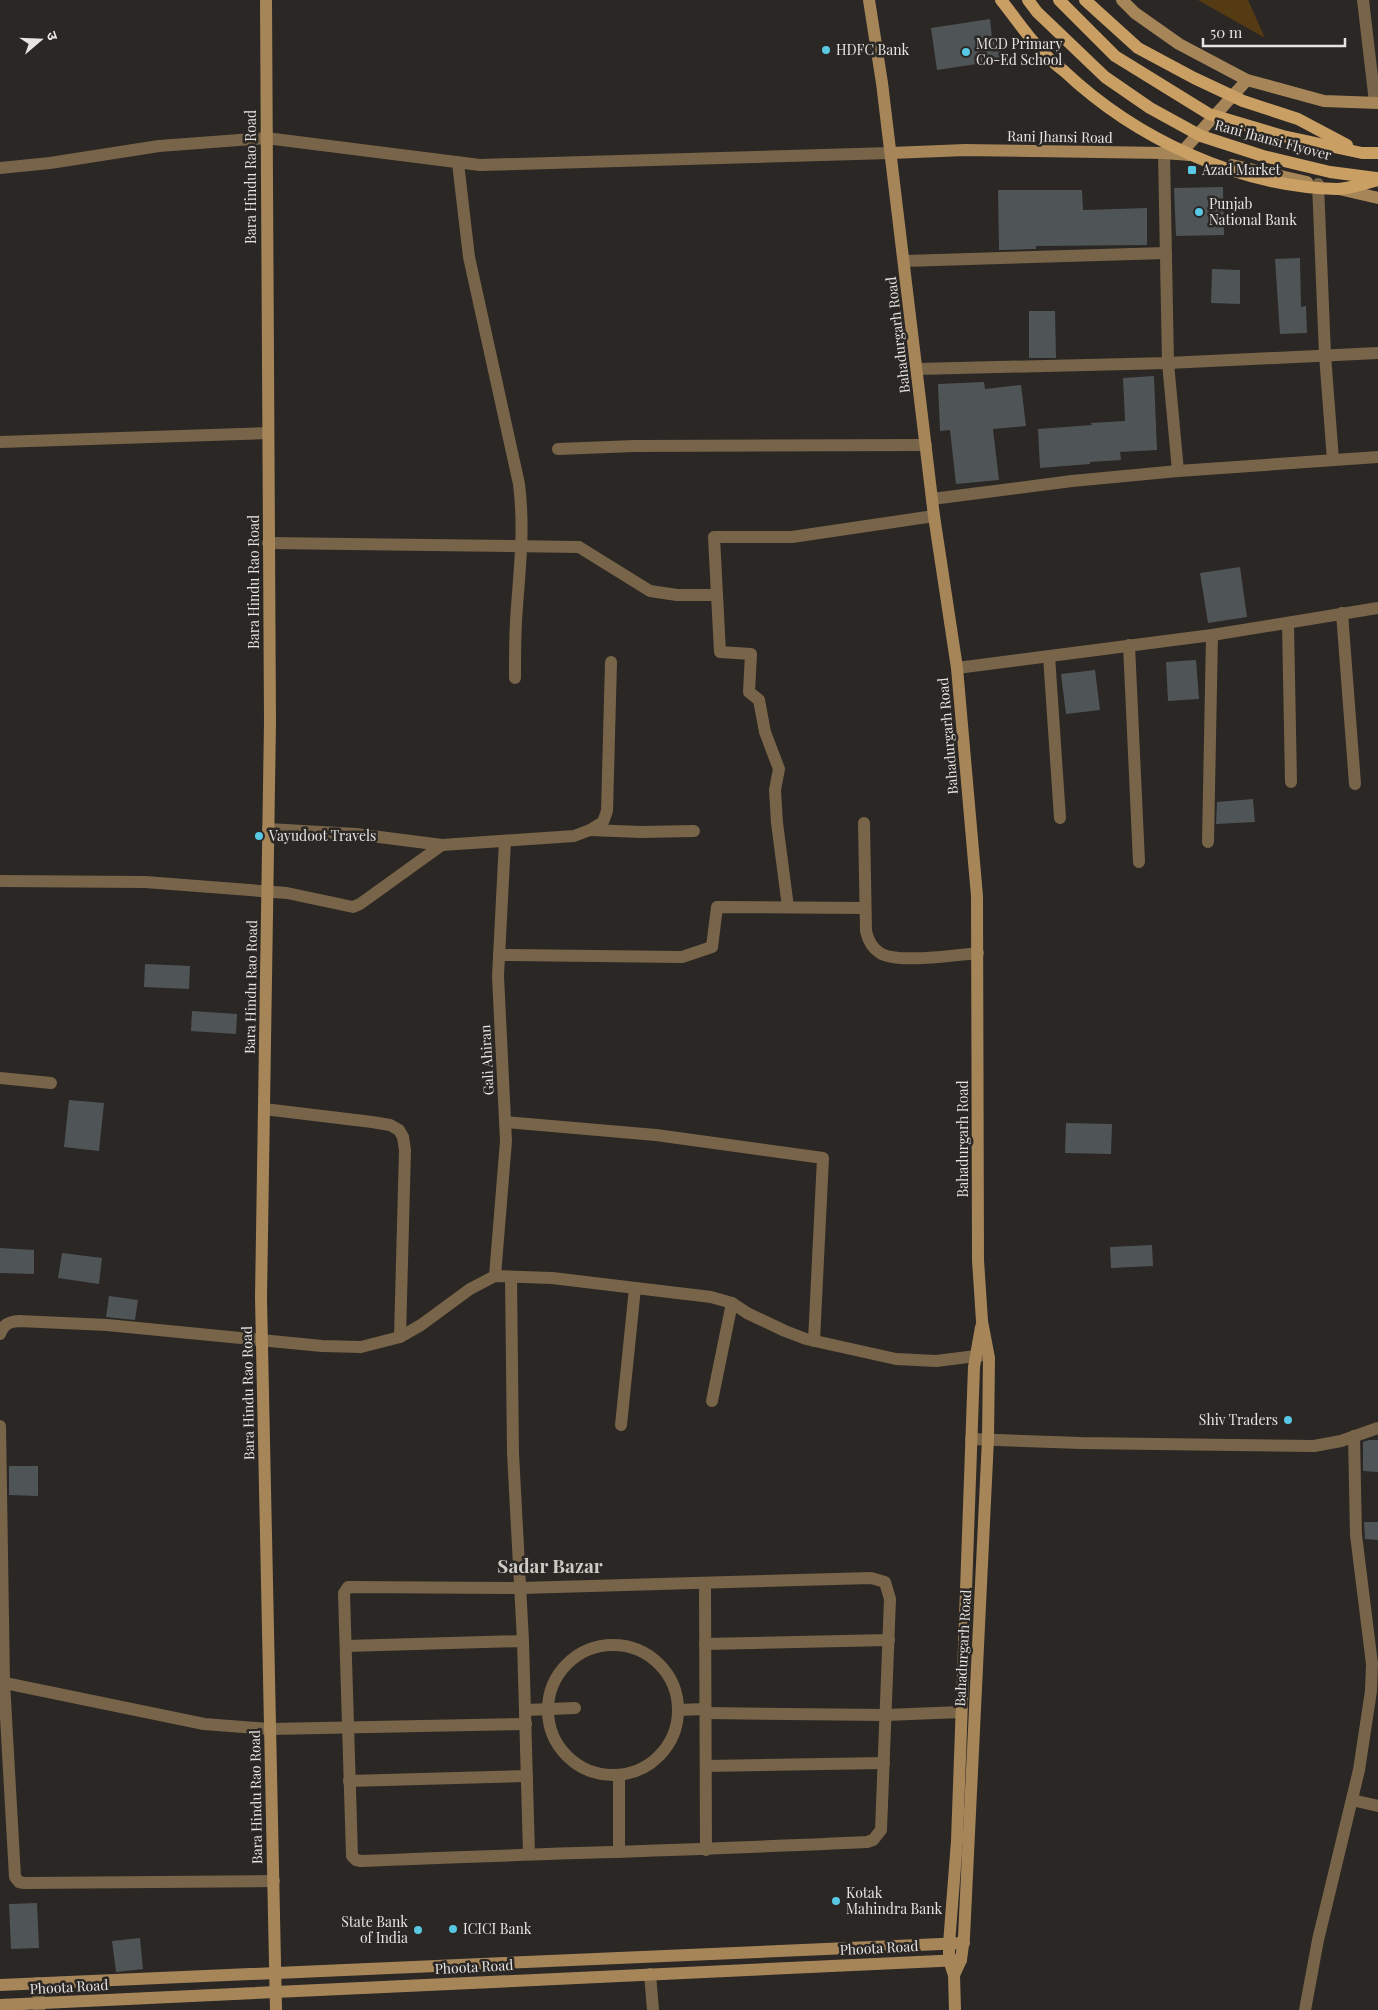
<svg xmlns="http://www.w3.org/2000/svg" width="1378" height="2010" font-family="'Playfair Display','Noto Sans Devanagari',serif">
<rect width="100%" height="100%" fill="#2a2724"/>
<polygon fill="#553b13" points="1198,0 1248,0 1265,38"/>
<g fill="#4f5556">
<polygon points="990,19 992,37 1000,36 1003,60 937,70 931,28"/>
<polygon points="1223,187 1224,235 1176,236 1174,188"/>
<polygon points="998,190 1082,190 1083,210 1147,208 1147,245 1036,246 1036,249 999,250"/>
<polygon points="1300,258 1301,307 1306,306 1307,333 1280,334 1275,259"/>
<polygon points="1212,269 1240,270 1240,304 1211,303"/>
<polygon points="1029,311 1055,311 1056,358 1029,358"/>
<polygon points="1154,376 1157,450 1120,452 1121,460 1090,462 1090,464 1040,468 1038,429 1092,425 1091,423 1125,421 1123,378"/>
<polygon points="984,382 985,389 1021,385 1026,426 993,429 999,480 956,484 950,430 940,431 938,384"/>
<polygon points="1240,567 1247,617 1208,623 1200,573"/>
<polygon points="1196,660 1199,699 1168,701 1166,662"/>
<polygon points="1095,670 1100,710 1066,714 1061,674"/>
<polygon points="1253,799 1255,822 1216,824 1217,802"/>
<polygon points="145,964 190,966 189,989 144,987"/>
<polygon points="192,1011 237,1014 236,1034 191,1031"/>
<polygon points="69,1100 104,1103 99,1151 64,1147"/>
<polygon points="1066,1123 1112,1124 1111,1154 1065,1153"/>
<polygon points="1152,1245 1153,1266 1111,1268 1110,1247"/>
<polygon points="0,1248 34,1250 34,1274 0,1273"/>
<polygon points="62,1253 102,1258 99,1284 58,1278"/>
<polygon points="109,1296 138,1300 135,1320 106,1317"/>
<polygon points="1369,1440 1378,1440 1378,1472 1363,1471 1363,1442"/>
<polygon points="9,1466 38,1466 38,1496 9,1495"/>
<polygon points="1364,1522 1378,1522 1378,1540 1365,1539"/>
<polygon points="37,1903 39,1948 11,1949 9,1904"/>
<polygon points="140,1938 143,1969 116,1972 112,1941"/>
</g>
<g fill="none" stroke-linecap="round" stroke-linejoin="round">
<g stroke="#786448" stroke-width="12">
<polyline points="1363,0 1375,102"/>
<polyline points="1164,153 1168,363 1178,471"/>
<path d="M458,163L469,257L519,484C525,533 519,572 516,621C515,640 515,659 515,678"/>
<polyline points="0,168 50,163 159,146 266,138 480,165 891,153"/>
<polyline points="1318,184 1325,355 1333,460"/>
<polyline points="904,261 1166,253"/>
<polyline points="917,369 1168,363 1378,353"/>
<polyline points="0,442 268,433"/>
<polyline points="558,449 634,446 926,445"/>
<polyline points="932,499 1072,481 1178,471 1378,457"/>
<polyline points="268,543 579,547 650,591 677,595 717,595 714,537 792,537 934,516"/>
<polyline points="717,595 720,652 751,654 749,692 759,700 765,732 779,769 775,790 777,823 788,907"/>
<polyline points="1342,613 1355,784"/>
<polyline points="1288,624 1291,782"/>
<polyline points="1129,645 1139,862"/>
<polyline points="1049,656 1060,818"/>
<polyline points="957,668 1212,635 1378,608"/>
<path d="M864,823L866,931C868,940 872,948 880,953C897,964 956,955 978,953"/>
<polyline points="268,829 356,834 442,845 574,836 590,830 603,822 607,811 611,662"/>
<polyline points="590,830 641,832 694,831"/>
<polyline points="1208,842 1212,635"/>
<polyline points="0,881 145,882 287,893 353,907 360,904 442,845"/>
<polyline points="499,955 682,957 712,947 717,907 865,908"/>
<polyline points="0,1078 51,1083"/>
<polyline points="264,1109 372,1122 390,1125 399,1130 403,1137 405,1150 400,1337"/>
<polyline points="505,1122 656,1135 823,1158 814,1341"/>
<polyline points="495,1276 506,1141 498,976 505,841"/>
<polyline points="511,1277 513,1453 523,1641 529,1854"/>
<path d="M0,1334C4,1324 8,1322 19,1321L107,1325L322,1346L361,1347L400,1337L421,1325L470,1289L495,1276L552,1278L711,1297L732,1303L747,1313L785,1331L806,1339L896,1359L936,1361L984,1355"/>
<polyline points="712,1401 732,1303"/>
<polyline points="621,1425 635,1288"/>
<polyline points="0,1426 4,1682 15,1877 19,1882 24,1883 274,1881"/>
<polyline points="971,1439 1081,1443 1314,1446 1341,1441 1378,1428"/>
<path d="M871,1578L885,1582L890,1599L881,1830L873,1840L867,1842C698,1850 530,1854 361,1861L356,1860L352,1856L344,1593L348,1587L521,1588Z"/>
<polyline points="705,1583 706,1850"/>
<polyline points="705,1644 889,1640"/>
<circle cx="613" cy="1710" r="65"/>
<polyline points="346,1646 523,1641"/>
<polyline points="0,1682 204,1724 270,1729 526,1724"/>
<polyline points="526,1710 575,1708"/>
<polyline points="678,1710 705,1709"/>
<polyline points="705,1713 886,1715 961,1712"/>
<polyline points="706,1766 884,1763"/>
<polyline points="619,1775 619,1852"/>
<polyline points="349,1781 527,1776"/>
<polyline points="1352,1800 1378,1806"/>
<polyline points="650,1974 653,2010"/>
<polyline points="38,1983 39,2010"/>
<polyline points="1305,2010 1318,1940 1359,1770 1371,1691 1372,1664 1356,1535 1354,1436"/>
</g>
<g stroke="#a68559" stroke-width="12">
<polyline points="266,0 270,722 261,1298 276,2010"/>
<polyline points="869,0 882,83 934,516 957,668 977,896 978,1260 982,1321 989,1358 988,1439 964,1937 961,1960 954,1975"/>
<polyline points="1122,0 1135,13 1179,44 1247,80 1324,101 1378,103"/>
<polyline points="891,153 965,150 1164,153 1190,155"/>
<polyline points="1181,153 1247,80"/>
<polyline points="1232,165 1307,182"/>
<polyline points="1339,189 1378,198"/>
<polyline points="0,1985 964,1943"/>
<polyline points="0,2005 961,1960"/>
<polyline points="955,2010 954,1975 949,1960 949,1944 957,1841 974,1367 981,1327"/>
</g>
<g stroke="#ca9f64" stroke-width="12">
<path d="M1001,0C1014,16 1025,33 1039,48C1046,56 1055,64 1064,71C1135,138 1238,187 1337,189C1350,189 1365,183 1378,180"/>
<polyline points="1028,0 1037,12 1105,77 1150,108 1201,136 1263,156 1330,172 1376,178"/>
<polyline points="1059,0 1115,56 1209,114 1283,136 1362,153 1378,153"/>
<polyline points="1085,0 1138,48 1194,78 1243,101 1298,119 1347,145"/>
</g>
</g>
<g fill="#58c8e4" stroke="#2a2724" stroke-width="2">
<circle cx="826" cy="50" r="5"/>
<circle cx="966" cy="52" r="5"/>
<rect x="1187" y="165" width="10" height="10" rx="2.5"/>
<circle cx="1199" cy="212" r="5"/>
<circle cx="259" cy="836" r="5"/>
<circle cx="1288" cy="1420" r="5"/>
<circle cx="836" cy="1901" r="5"/>
<circle cx="453" cy="1929" r="5"/>
<circle cx="418" cy="1930" r="5"/>
</g>
<g text-anchor="middle" stroke-width="5" stroke-linejoin="round" paint-order="stroke">
<g font-size="14" fill="#e7e5e3" stroke="#2a2724" text-anchor="start">
<text x="976" y="49">MCD Primary<tspan x="976" dy="16">Co-Ed School</tspan></text>
<text x="836" y="55">HDFC Bank</text>
<text x="1202" y="175">Azad Market</text>
<text x="1209" y="209">Punjab<tspan x="1209" dy="16">National Bank</tspan></text>
<text x="269" y="841">Vayudoot Travels</text>
<text x="1278" y="1425" text-anchor="end">Shiv Traders</text>
<text x="846" y="1898">Kotak<tspan x="846" dy="16">Mahindra Bank</tspan></text>
<text x="408" y="1927" text-anchor="end">State Bank<tspan x="408" dy="16">of India</tspan></text>
<text x="463" y="1934">ICICI Bank</text>
</g>
<g font-size="14" fill="#e7e5e3" stroke="#2a2724">
<text transform="translate(1060 137) rotate(1)" y="5">Rani Jhansi Road</text>
<text transform="translate(1273 140) rotate(15)" y="5">Rani Jhansi Flyover</text>
<text transform="translate(251 177) rotate(-90)" y="5">Bara Hindu Rao Road</text>
<text transform="translate(898 335) rotate(-97)" y="5">Bahadurgarh Road</text>
<text transform="translate(254 582) rotate(-90)" y="5">Bara Hindu Rao Road</text>
<text transform="translate(948 736) rotate(-95)" y="5">Bahadurgarh Road</text>
<text transform="translate(251 987) rotate(-89)" y="5">Bara Hindu Rao Road</text>
<text transform="translate(487 1060) rotate(-93)" y="5">Gali Ahiran</text>
<text transform="translate(963 1139) rotate(-90)" y="5">Bahadurgarh Road</text>
<text transform="translate(248 1393) rotate(-91)" y="5">Bara Hindu Rao Road</text>
<text transform="translate(963 1648) rotate(-87)" y="5">Bahadurgarh Road</text>
<text transform="translate(256 1797) rotate(-91)" y="5">Bara Hindu Rao Road</text>
<text transform="translate(879 1948) rotate(-3)" y="5">Phoota Road</text>
<text transform="translate(474 1967) rotate(-3)" y="5">Phoota Road</text>
<text transform="translate(69 1987) rotate(-3)" y="5">Phoota Road</text>
</g>
<g font-size="19" font-weight="bold" fill="#cecac6" stroke="#2a2724">
<text x="550" y="1573">Sadar Bazar</text>
</g>
</g>
<g transform="translate(40 40) rotate(71)" stroke="#2a2724" stroke-width="4" paint-order="stroke">
<path d="M0-4L9 19L0 12L-9 19Z" fill="#e7e5e3"/>
<text y="-8" font-size="14" font-weight="bold" text-anchor="middle" fill="#e7e5e3">उ</text>
</g>
<path d="M1203 38v8h142v-8" fill="none" stroke="#e7e5e3" stroke-width="2.5"/>
<text x="1210" y="38" font-size="15" fill="#e7e5e3" stroke="#2a2724" stroke-width="4" paint-order="stroke">50 m</text>
</svg>
